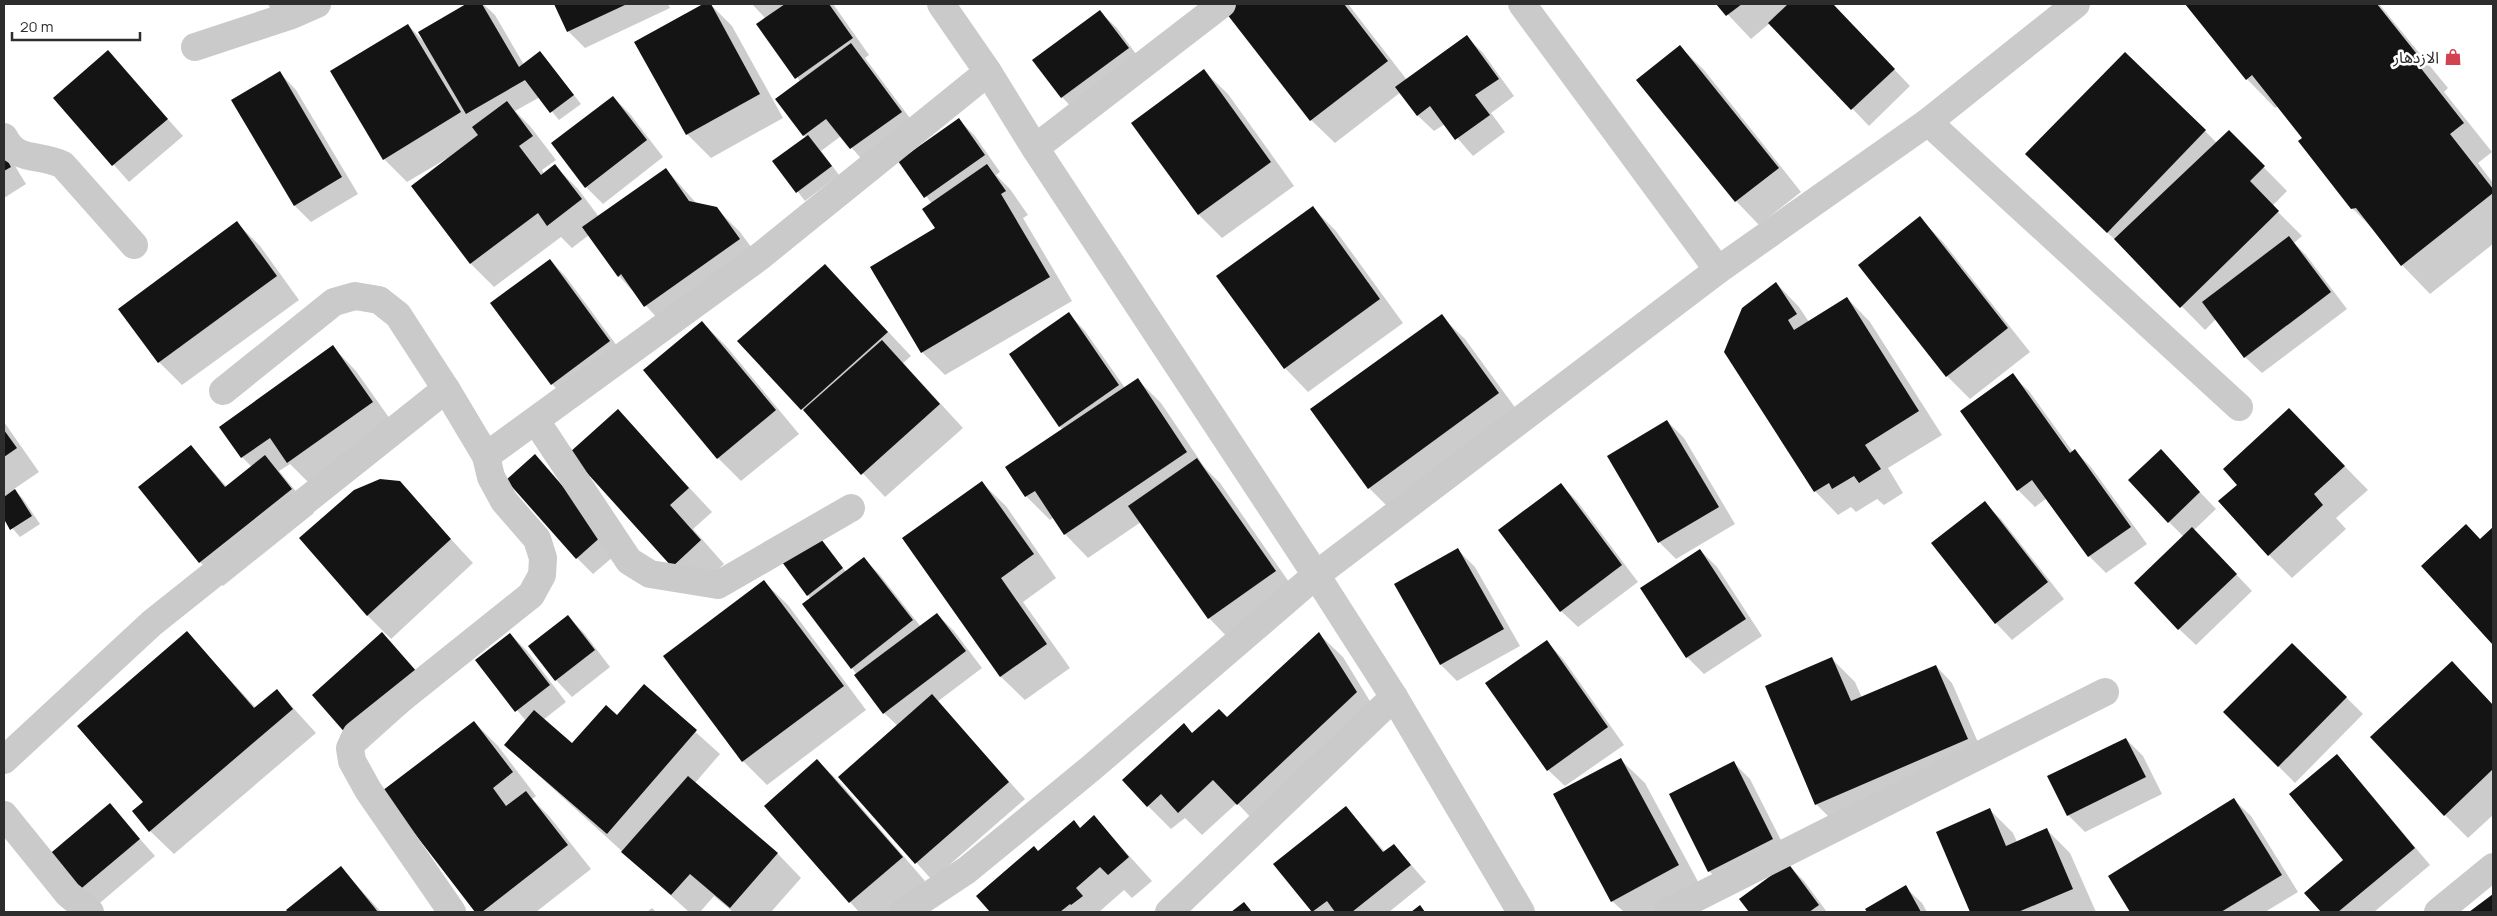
<svg xmlns="http://www.w3.org/2000/svg" width="2497" height="916" font-family="Manrope,'Noto Sans Arabic',sans-serif">
<rect width="100%" height="100%" fill="#fff"/>
<g fill="#0003">
<polygon points="268,4 328,4 271,10"/>
<polygon points="469,4 483,4 495,15 524,65 540,52 581,104 559,120 540,97 515,111 530,126 556,160 542,170 544,174 555,166 578,189 599,217 666,169 697,204 716,208 740,232 763,263 668,330 619,276 589,235 572,248 561,237 494,287 471,264 413,186 447,160 446,159 407,182 384,159 408,25 425,43 420,32"/>
<polygon points="556,4 668,4 670,8 585,48 568,31"/>
<polygon points="706,4 710,4 732,26 783,118 711,158 687,134 636,42"/>
<polygon points="752,4 833,4 869,55 865,58 918,129 867,165 841,136 821,151 839,175 805,201 774,161 806,138 804,135 800,82 766,19"/>
<polygon points="1232,4 1348,4 1407,80 1466,36 1483,53 1514,96 1491,113 1505,132 1473,156 1445,124 1434,131 1417,115 1401,92 1335,143 1311,120"/>
<polygon points="1718,4 1832,4 1910,86 1869,126 1770,23 1751,39"/>
<polygon points="2187,4 2379,4 2448,88 2444,92 2492,152 2478,163 2493,183 2493,244 2430,294 2402,265 2376,232 2352,208 2304,138 2278,106 2275,108 2247,79"/>
<polygon points="1100,12 1117,28 1144,65 1078,114 1062,97"/>
<polygon points="1680,47 1704,70 1801,192 1759,225 1736,201 1638,80"/>
<polygon points="108,52 183,136 129,182 55,98"/>
<polygon points="1204,71 1228,94 1294,186 1222,238 1199,215"/>
<polygon points="280,73 296,90 358,194 311,222 295,206 233,101"/>
<polygon points="613,97 630,114 663,157 603,204 586,187 553,144"/>
<polygon points="959,120 975,136 1000,172 996,175 1010,189 1028,215 1023,218 1072,301 945,375 922,352 937,228 932,204 900,161"/>
<polygon points="2205,131 2217,143 2229,132 2287,191 2272,206 2302,236 2294,243 2306,255 2347,309 2262,373 2245,357 2216,319 2205,330 2132,256 2050,178"/>
<polygon points="4,148 26,184 4,198"/>
<polygon points="1313,208 1336,231 1403,323 1308,392 1285,368"/>
<polygon points="1920,218 1943,242 2030,352 1970,399 1947,376"/>
<polygon points="237,223 260,246 299,300 182,385 159,362"/>
<polygon points="550,260 566,277 626,358 568,401 552,384"/>
<polygon points="1776,283 1799,307 1809,322 1847,298 1870,322 1942,435 1888,468 1903,493 1884,505 1877,499 1856,512 1851,507 1838,515 1815,491"/>
<polygon points="848,289 911,356 903,363 963,428 885,497 739,341"/>
<polygon points="1069,314 1085,331 1125,388 1138,380 1161,403 1205,468 1220,483 1298,595 1232,642 1209,618 1141,522 1088,558 1065,534 1054,517 1050,520 1026,496 1063,430 1059,426"/>
<polygon points="1441,316 1465,339 1522,417 1392,511 1369,488"/>
<polygon points="702,322 726,346 799,434 741,481 718,458"/>
<polygon points="333,347 356,371 395,426 311,485 290,464 279,471 314,513 223,586 200,562 191,447 227,487 252,467 242,457"/>
<polygon points="2012,375 2029,391 2073,452 2075,451 2091,467 2147,544 2106,573 2089,556 2047,498 2035,507 2018,490"/>
<polygon points="618,411 712,512 693,529 724,564 696,589 673,566"/>
<polygon points="1667,421 1684,438 1735,524 1676,559 1659,542 1608,456"/>
<polygon points="4,422 39,472 14,489 23,499 40,524 20,537 6,521 4,523"/>
<polygon points="2312,433 2368,490 2336,518 2346,529 2292,578 2269,555"/>
<polygon points="535,456 620,551 593,574 577,558"/>
<polygon points="2177,468 2216,509 2194,530 2252,591 2196,645 2179,629 2184,537 2169,522"/>
<polygon points="399,483 473,563 391,639 368,616 301,538"/>
<polygon points="982,483 1006,506 1056,578 1023,602 1070,668 1025,700 1001,677 904,538"/>
<polygon points="1560,484 1577,501 1638,582 1578,627 1561,611"/>
<polygon points="1984,503 2001,519 2064,599 2012,640 1996,623"/>
<polygon points="2493,528 2493,643 2422,566 2481,540"/>
<polygon points="818,537 846,572 864,559 880,575 921,627 937,614 954,631 982,668 937,702 1025,799 932,880 840,778 898,726 884,713 852,668 808,595"/>
<polygon points="1458,550 1475,567 1520,646 1457,681 1440,664"/>
<polygon points="1700,550 1717,567 1762,636 1704,674 1687,657 1642,588"/>
<polygon points="764,582 788,605 866,710 767,785 743,761 665,656"/>
<polygon points="568,617 584,633 610,667 572,697 556,680 529,646"/>
<polygon points="187,633 256,708 277,690 316,733 174,854 150,831 145,802"/>
<polygon points="382,634 433,689 364,751"/>
<polygon points="510,634 527,651 566,702 543,720 572,745 617,716 644,686 720,754 695,783 778,854 801,878 771,912 733,912 714,896 700,912 689,912 505,745 526,721 476,660"/>
<polygon points="1319,634 1343,657 1379,716 1261,828 1237,803 1202,835 1185,818 1171,829 1148,806 1193,734 1227,719"/>
<polygon points="1547,642 1563,659 1624,745 1565,786 1548,770"/>
<polygon points="2292,644 2363,714 2295,783 2225,712"/>
<polygon points="1832,659 1855,682 1862,698 1936,666 1952,683 1984,756 1840,828 1816,804"/>
<polygon points="2475,686 2493,705 2493,815 2468,838 2445,815"/>
<polygon points="474,722 498,746 536,796 532,799 549,816 591,869 536,912 477,912 384,792"/>
<polygon points="2126,739 2143,756 2162,794 2085,832 2068,815"/>
<polygon points="2337,756 2353,773 2430,865 2374,912 2322,912 2306,893 2345,860"/>
<polygon points="817,760 841,784 925,881 889,912 859,912 765,806"/>
<polygon points="1621,760 1645,783 1702,889 1658,912 1624,912 1612,901"/>
<polygon points="1733,762 1750,779 1789,856 1726,887 1709,871"/>
<polygon points="2234,800 2251,816 2298,892 2265,912 2131,912 2109,876"/>
<polygon points="110,805 155,856 94,908 78,892"/>
<polygon points="1346,807 1385,852 1394,845 1426,882 1389,912 1313,912 1275,864"/>
<polygon points="1990,810 2013,833 2017,842 2047,830 2070,853 2096,912 1972,912 1938,832"/>
<polygon points="1094,817 1152,881 1132,898 1124,890 1099,912 992,912 978,896 1081,829"/>
<polygon points="1788,865 1804,881 1827,912 1751,912 1741,899"/>
<polygon points="341,868 381,912 290,912 288,910"/>
<polygon points="1905,887 1922,903 1927,912 1869,912 1867,909"/>
<polygon points="652,908 656,912 647,912"/>
</g>
<g fill="#141414">
<polygon points="466,4 482,4 519,67 540,51 574,95 550,113 525,80 466,114 418,32"/>
<polygon points="554,4 627,4 567,32"/>
<polygon points="703,4 711,4 760,94 686,135 634,42"/>
<polygon points="785,4 829,4 853,38 795,79 756,24"/>
<polygon points="1230,4 1344,4 1388,61 1310,121 1223,9"/>
<polygon points="1716,4 1742,4 1726,16"/>
<polygon points="1788,4 1833,4 1895,69 1851,110 1768,23"/>
<polygon points="2185,4 2377,4 2420,58 2416,62 2464,123 2450,134 2493,189 2493,193 2401,266 2356,208 2351,209 2298,141 2302,138 2252,75 2246,80"/>
<polygon points="1100,10 1129,48 1061,98 1032,60"/>
<polygon points="408,24 461,112 383,160 330,71"/>
<polygon points="1467,35 1499,79 1475,95 1490,115 1455,140 1430,106 1417,116 1395,87"/>
<polygon points="851,43 902,112 850,149 826,119 803,136 775,99"/>
<polygon points="1680,45 1779,168 1735,202 1636,80"/>
<polygon points="108,50 168,119 112,166 53,98"/>
<polygon points="2125,52 2206,130 2107,233 2025,154"/>
<polygon points="1204,69 1271,162 1198,215 1131,123"/>
<polygon points="280,71 342,177 294,206 231,100"/>
<polygon points="613,96 647,140 585,188 551,143"/>
<polygon points="507,101 533,136 519,146 541,175 555,164 582,199 547,226 538,213 470,264 411,186 478,135 472,127"/>
<polygon points="959,118 985,155 924,198 898,161"/>
<polygon points="2229,130 2265,166 2250,181 2279,211 2180,308 2114,239"/>
<polygon points="808,135 832,166 796,193 772,161"/>
<polygon points="4,154 11,167 4,171"/>
<polygon points="987,164 1006,191 1001,194 1050,277 921,353 870,267 935,228 922,209"/>
<polygon points="666,168 689,201 717,207 740,239 644,307 621,274 618,277 582,227"/>
<polygon points="1313,206 1380,299 1284,369 1216,276"/>
<polygon points="1920,216 2008,328 1946,377 1858,265"/>
<polygon points="237,221 277,276 158,363 118,309"/>
<polygon points="2289,236 2331,292 2244,358 2202,302"/>
<polygon points="550,259 610,341 551,385 490,303"/>
<polygon points="825,264 888,332 801,410 737,341"/>
<polygon points="1776,282 1797,314 1788,320 1794,330 1847,297 1919,411 1865,445 1881,469 1859,483 1854,476 1832,489 1829,483 1814,492 1724,352 1742,308"/>
<polygon points="1069,312 1119,385 1059,427 1009,354"/>
<polygon points="1442,314 1499,393 1368,489 1310,409"/>
<polygon points="702,321 776,410 717,459 643,370"/>
<polygon points="882,340 940,404 861,475 803,410"/>
<polygon points="333,345 373,402 287,463 270,438 241,458 219,427"/>
<polygon points="2013,373 2070,453 2075,449 2131,527 2088,557 2032,480 2017,491 1960,411"/>
<polygon points="1138,378 1187,452 1064,535 1035,491 1025,497 1005,467"/>
<polygon points="2289,408 2345,466 2314,494 2323,505 2268,556 2218,501 2237,485 2223,469"/>
<polygon points="618,409 689,488 670,505 701,540 672,567 569,453"/>
<polygon points="1667,420 1719,507 1658,543 1607,456"/>
<polygon points="4,430 17,448 4,457"/>
<polygon points="191,445 225,487 265,455 292,489 199,563 138,487"/>
<polygon points="2161,449 2200,492 2168,523 2128,480"/>
<polygon points="535,454 604,534 576,559 506,480"/>
<polygon points="1197,458 1276,571 1208,619 1128,506"/>
<polygon points="380,479 400,481 451,539 367,616 299,538 354,490"/>
<polygon points="982,481 1034,554 1001,578 1047,644 1000,677 902,538"/>
<polygon points="1561,483 1622,565 1560,612 1498,530"/>
<polygon points="15,489 32,516 10,530 4,519 4,497"/>
<polygon points="1985,501 2048,582 1995,624 1931,543"/>
<polygon points="2466,524 2480,539 2493,527 2493,645 2421,566"/>
<polygon points="2192,527 2237,574 2178,630 2134,583"/>
<polygon points="818,535 843,568 807,596 782,562"/>
<polygon points="1458,548 1504,629 1440,665 1394,584"/>
<polygon points="1700,549 1746,619 1686,658 1640,588"/>
<polygon points="864,557 913,620 851,669 802,604"/>
<polygon points="764,580 844,686 742,762 663,656"/>
<polygon points="937,613 966,651 883,714 854,675"/>
<polygon points="568,615 595,650 555,681 528,646"/>
<polygon points="187,631 254,708 277,689 293,709 149,832 132,811 143,802 77,726"/>
<polygon points="382,632 417,672 347,735 312,695"/>
<polygon points="1319,632 1357,692 1237,805 1213,780 1178,813 1161,794 1147,807 1122,780 1184,723 1192,733 1219,709 1227,717"/>
<polygon points="510,633 550,685 515,712 475,660"/>
<polygon points="1547,640 1608,727 1547,771 1485,683"/>
<polygon points="2292,643 2347,697 2278,767 2223,712"/>
<polygon points="1832,657 1851,701 1936,665 1968,739 1815,805 1765,686"/>
<polygon points="2452,661 2493,705 2493,769 2444,816 2370,737"/>
<polygon points="644,684 697,730 607,834 504,745 534,710 572,743 606,705 617,715"/>
<polygon points="932,694 1009,782 915,864 838,777"/>
<polygon points="474,721 513,772 493,788 506,806 526,791 568,845 482,912 475,912 382,791"/>
<polygon points="2126,738 2146,777 2067,816 2047,776"/>
<polygon points="2337,754 2415,848 2338,912 2321,912 2304,893 2343,860 2289,794"/>
<polygon points="1621,758 1679,865 1611,902 1553,794"/>
<polygon points="817,759 903,857 849,903 764,806"/>
<polygon points="1734,761 1773,839 1708,872 1669,794"/>
<polygon points="688,776 778,853 730,908 690,874 671,895 621,852"/>
<polygon points="2234,798 2282,875 2221,912 2130,912 2108,876"/>
<polygon points="110,803 140,839 77,892 46,857"/>
<polygon points="1346,806 1383,852 1394,844 1411,865 1352,912 1335,912 1327,901 1312,912 1273,864"/>
<polygon points="1990,808 2006,846 2047,828 2073,889 2018,912 1970,912 1936,832"/>
<polygon points="1094,815 1129,857 1108,875 1100,867 1076,888 1083,896 1071,905 1070,904 1060,912 990,912 976,896 1034,846 1038,851 1074,820 1080,828"/>
<polygon points="1788,863 1819,905 1809,912 1749,912 1739,899"/>
<polygon points="341,866 378,912 288,912 286,910"/>
<polygon points="1906,885 1921,912 1867,912 1865,909"/>
<polygon points="2493,894 2493,912 2469,912"/>
<polygon points="1244,902 1252,912 1231,912"/>
<polygon points="1420,905 1425,912 1411,912"/>
</g>
<g fill="none" stroke-linecap="round" stroke-linejoin="round">
<g stroke="#cacaca" stroke-width="28">
<polyline points="941,4 988,72 1035,148 1316,575 1394,697 1521,912"/>
<polyline points="1522,4 1718,270"/>
<polyline points="195,47 292,15 317,4"/>
<polyline points="1928,122 2239,407"/>
<path d="M4,137C17,163 39,153 63,165L134,245"/>
<polyline points="1035,148 1222,4"/>
<polyline points="223,391 334,302 355,296 379,300 398,315 446,389 486,456 491,477 504,501 537,539 543,558 542,575 531,595 356,735 350,748 352,761 368,790 452,912"/>
<polyline points="536,421 629,561 650,574 718,585 851,508"/>
<polyline points="486,456 758,258 988,72"/>
<polyline points="4,760 152,623 446,389"/>
<polyline points="4,815 68,894 90,912"/>
<polyline points="904,912 967,870 1090,769 1316,575 1718,270 1928,122 2076,4"/>
<polyline points="1169,912 1394,697"/>
<polyline points="1668,912 2105,692"/>
<polyline points="2438,912 2493,867"/>
</g>
</g>
<defs>
<g id="shop-bare" transform="scale(1.35)"><path d="M-5-2.5h2.3a2.7 3.5 0 0 1 5.4 0H5L5.5 6h-11ZM-1.5-2.5h3a1.5 2.3 0 0 0-3 0Z" fill="#d24250" stroke="#fff" stroke-width="2.5" paint-order="stroke"/></g>
</defs>
<g fill-rule="evenodd">
<use href="#shop-bare" x="2453" y="57"/>
</g>
<g text-anchor="middle" stroke-width="5" stroke-linejoin="round" paint-order="stroke">
<g font-size="16" fill="#2d2d2d" stroke="#fff" text-anchor="end">
<text x="2439" y="63">الازدهار</text>
</g>
</g>
<rect width="2497" height="916" fill="none" stroke="#2d2d2d" stroke-width="10"/>
<path d="M12 32v8h128v-8" fill="none" stroke="#2d2d2d" stroke-width="2.5"/>
<text x="20" y="32" font-size="15" fill="#2d2d2d" stroke="#ffffff" stroke-width="4" paint-order="stroke">20 m</text>
</svg>
